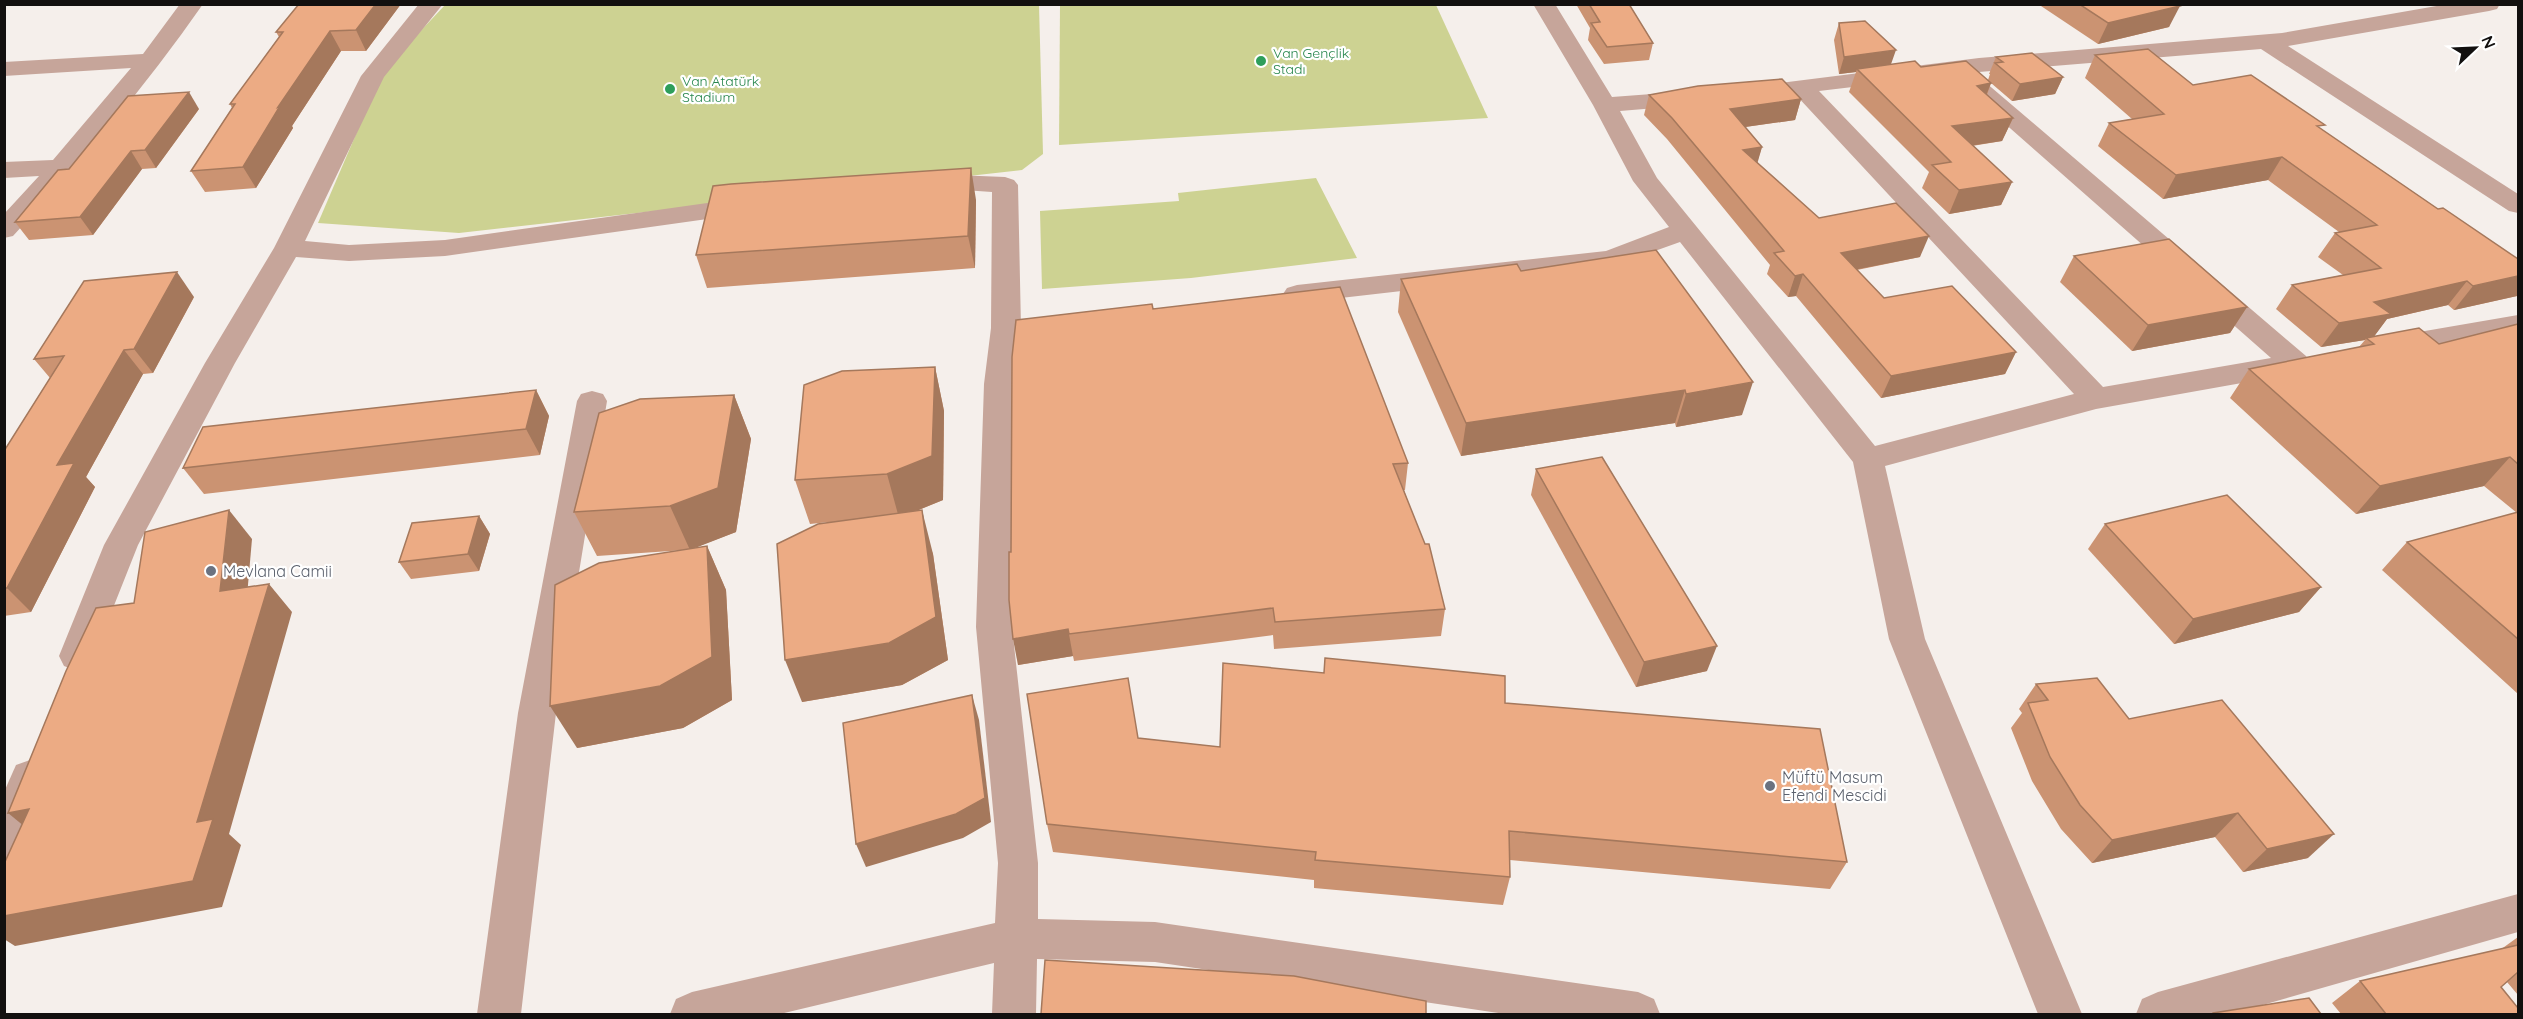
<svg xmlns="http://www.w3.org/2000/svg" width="2523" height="1019" font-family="Quicksand,sans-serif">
<rect width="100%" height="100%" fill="#f5efeb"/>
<g fill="#cdd292">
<polygon points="445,5 1039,5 1043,154 1022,170 459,233 318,223 383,71"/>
<polygon points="1060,5 1436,5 1488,118 1059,145"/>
<polygon points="1316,178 1357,258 1191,278 1042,289 1040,211 1179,201 1178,193"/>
</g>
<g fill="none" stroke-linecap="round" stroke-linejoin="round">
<g fill="#c6a59a" fill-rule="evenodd">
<path d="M180,4H203C146,86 81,162 13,236L4,238V214L39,176L4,178V162L53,160L131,68L4,76V62L143,54Z"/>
<polygon points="419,4 443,4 384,77 305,241 349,245 445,240 750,197 759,199 763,205 759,211 750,213 445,256 349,261 296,257 235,363 138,545 90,666 77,671 64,666 59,656 104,545 205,363 274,248 361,76"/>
<polygon points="1533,4 1555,4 1612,97 1692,91 1700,93 1704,98 1700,103 1692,105 1620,111 1657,178 1875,446 2074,394 1795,94 1747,100 1739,98 1735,93 1739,88 1979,58 2282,33 2448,4 2500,4 2497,9 2489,11 2288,46 2518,194 2518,213 2509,211 2261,49 1979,72 1819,91 2103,387 2271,358 1969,92 1965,87 1969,82 1977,80 1985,82 2306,356 2310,363 2306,370 2292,374 2096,409 1885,466 1925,639 2082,1014 2038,1014 1889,639 1853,462 1680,242 1610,267 1297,303 1287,300 1283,294 1287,288 1297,285 1606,251 1669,227 1633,181 1593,105"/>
<polygon points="929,174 1005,177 1014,180 1018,185 1021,328 1014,384 1012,627 1038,863 1038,919 1155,922 1638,992 1654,999 1660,1014 1505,1014 1155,962 1037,959 1036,1014 992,1014 994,963 780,1014 670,1014 676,999 692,992 995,923 998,863 976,627 984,384 991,328 992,192 920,187 916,182 920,177"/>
<polygon points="2518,315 2518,333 2390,357 2380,354 2375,347 2380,340 2390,337"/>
<polygon points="592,391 603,394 607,401 556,713 521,1014 477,1014 518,713 577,401 581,394"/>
<polygon points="30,760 44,765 49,777 18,856 4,861 4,792 16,765"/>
<polygon points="2518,894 2518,932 2231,1014 2136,1014 2142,999 2158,992"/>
</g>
</g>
<g fill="#cb9372">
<polygon points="401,4 366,51 341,51 292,126 293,128 256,188 205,192 191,171 232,108 230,104 279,37 276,32"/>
<polygon points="1576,4 1629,4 1653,43 1649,60 1604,64 1588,40 1590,28"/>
<polygon points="2038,4 2177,4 2169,27 2098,44"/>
<polygon points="1839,23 1891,64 1921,67 1988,80 1990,74 1989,74 1996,57 2063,77 2055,94 2012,101 1991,83 1987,95 2013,118 2002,141 1972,146 2012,182 2001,205 1949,214 1922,188 1929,172 1849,92 1856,72 1839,74 1834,40"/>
<polygon points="2095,55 2193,85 2322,130 2438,209 2518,259 2518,294 2517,296 2454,310 2448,305 2387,319 2374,336 2439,344 2518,324 2518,694 2382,570 2407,542 2517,513 2484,486 2356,514 2230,398 2249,369 2359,347 2365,340 2321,347 2276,309 2292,285 2343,275 2318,257 2335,233 2339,232 2268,180 2163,199 2098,146 2109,123 2132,119 2085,78"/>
<polygon points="1649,95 1801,99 1795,120 1745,127 1762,147 1757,162 1819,218 1920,257 1857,270 1884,298 2016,352 2005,374 1881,398 1796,296 1788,297 1767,274 1770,265 1667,139 1644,115"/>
<polygon points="199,109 156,168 142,169 93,235 29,240 15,222 69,169"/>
<polygon points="976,200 975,268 707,288 696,255"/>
<polygon points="2074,256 2247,307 2230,333 2132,351 2060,282"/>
<polygon points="1521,271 1742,415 1676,427 1675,423 1461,456 1398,312 1401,279"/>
<polygon points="194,297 153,373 143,374 86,477 95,487 31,612 4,616 4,451 50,378 34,359"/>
<polygon points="1153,309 1408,463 1405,490 1404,490 1445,609 1441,636 1274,649 1273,635 1074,661 1073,656 1018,665 1011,552"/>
<polygon points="935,367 944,411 943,500 916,511 933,554 948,660 902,685 802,702 829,522 810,524 795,480"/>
<polygon points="536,390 549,416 540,455 204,494 183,468"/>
<polygon points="734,395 751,439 736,532 691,549 707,546 726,590 732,700 683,728 577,748 685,550 597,556 574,512"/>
<polygon points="1536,469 1707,671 1636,687 1531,495"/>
<polygon points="479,516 490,534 479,571 411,579 399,562"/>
<polygon points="2105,524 2321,587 2299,612 2174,644 2088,549"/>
<polygon points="2036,684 2129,719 2308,858 2243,872 2215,837 2092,863 2061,829 2032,781 2011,728 2022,713 2019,709"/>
<polygon points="1505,703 1847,862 1830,889 1510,860 1510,877 1503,905 1314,888 1314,880 1053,852 1047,824 1138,738 1220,747"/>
<polygon points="2518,937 2518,995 2507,982 2501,987 2518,1014 2341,1014 2332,1003 2360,981 2500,950"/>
</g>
<g fill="#a5785c">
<polygon points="376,4 401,4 366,51 356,30"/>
<polygon points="2180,6 2169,27 2098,44 2108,23"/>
<polygon points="330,31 341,51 292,126 293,128 256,188 243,167 278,107"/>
<polygon points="1896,50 1890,67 1857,69 1856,72 1839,74 1844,57"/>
<polygon points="2063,77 2055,94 2012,101 2020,84"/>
<polygon points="1991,83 1982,106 1977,86"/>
<polygon points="189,92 199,109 156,168 145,150"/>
<polygon points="1801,99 1795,120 1724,130 1730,109"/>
<polygon points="2013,118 2002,141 1942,150 1952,126"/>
<polygon points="1762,147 1756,168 1743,150"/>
<polygon points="131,151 142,169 93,235 80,217"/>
<polygon points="2282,157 2268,180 2163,199 2176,175"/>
<polygon points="971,168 976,200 975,268 968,236"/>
<polygon points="2012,182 2001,205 1949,214 1959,190"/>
<polygon points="1929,236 1920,257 1833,274 1841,253"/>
<polygon points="177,272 194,297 153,373 134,349"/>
<polygon points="1803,274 1796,296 1788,297 1795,276"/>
<polygon points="2518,276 2518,294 2517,296 2454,310 2473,286"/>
<polygon points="2467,281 2448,305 2387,319 2373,338 2366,338 2365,340 2321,347 2339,323 2374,302"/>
<polygon points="2247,307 2230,333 2132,351 2148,325"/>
<polygon points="124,350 143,374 86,477 95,487 31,612 7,588 57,465"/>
<polygon points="2016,352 2005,374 1881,398 1891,376"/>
<polygon points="935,367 944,411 943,500 899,518 887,474"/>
<polygon points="1753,382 1742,415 1676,427 1686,394"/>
<polygon points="536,390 549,416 540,455 526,429"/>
<polygon points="1685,390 1675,423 1461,456 1466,423"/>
<polygon points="734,395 751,439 736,532 690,550 670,506"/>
<polygon points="2510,457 2484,486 2356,514 2380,486"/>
<polygon points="229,510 252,539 245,619 220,591"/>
<polygon points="922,510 933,554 948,660 902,685 802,702 785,660"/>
<polygon points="479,516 490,534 479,571 468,554"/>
<polygon points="707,546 726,590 732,700 683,728 577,748 550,706"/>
<polygon points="269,584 292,612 229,834 241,845 222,907 15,946 4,939 4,916 197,822"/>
<polygon points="2321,587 2299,612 2174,644 2193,619"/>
<polygon points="1068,629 1073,656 1018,665 1013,639"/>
<polygon points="1717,646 1707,671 1636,687 1644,662"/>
<polygon points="972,695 979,720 991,822 963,838 866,867 856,844"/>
<polygon points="29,809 41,840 8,813"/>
<polygon points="2238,813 2215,837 2092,863 2112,840"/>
<polygon points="2334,834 2308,858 2243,872 2267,849"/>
</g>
<g fill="#ecab84" stroke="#a5785c" stroke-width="1.5">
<polygon points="299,4 376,4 356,30 330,31 278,107 280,106 243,167 191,171 235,104 230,104 283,32 276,32"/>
<polygon points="1589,4 1629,4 1653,43 1607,47 1591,23 1600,22"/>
<polygon points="2079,4 2177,4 2180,6 2108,23"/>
<polygon points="1865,21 1896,50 1844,57 1839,23"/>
<polygon points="2148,49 2193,85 2251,75 2325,125 2317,126 2438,209 2443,208 2518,259 2518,276 2473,286 2467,281 2374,302 2391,314 2339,323 2292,285 2381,268 2335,233 2377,225 2282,157 2176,175 2109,123 2164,114 2095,55"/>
<polygon points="2032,53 2063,77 2020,84 1995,63 2003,62 1996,57"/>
<polygon points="1915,61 1921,67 1966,61 1991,83 1977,86 2013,118 1952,126 2012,182 1959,190 1932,165 1951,162 1857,69"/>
<polygon points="1782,79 1801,99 1730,109 1762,147 1743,150 1819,218 1896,203 1929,236 1841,253 1884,298 1952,286 2016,352 1891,376 1803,274 1795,276 1774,253 1784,251 1672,118 1649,95 1698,86"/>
<polygon points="189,92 145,150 131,151 80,217 15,222 58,170 69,169 128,96"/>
<polygon points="971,168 968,236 696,255 713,186 731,184"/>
<polygon points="2169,239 2247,307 2148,325 2074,256"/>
<polygon points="1656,250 1753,382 1686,394 1685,390 1466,423 1401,279 1517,264 1521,271"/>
<polygon points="177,272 134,349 124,350 57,465 74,463 7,588 4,588 4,451 64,356 34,359 84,281"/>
<polygon points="1340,287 1408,463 1393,464 1425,544 1429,544 1445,609 1275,622 1273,608 1069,634 1068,629 1013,639 1009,600 1009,552 1011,552 1012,357 1016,320 1152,304 1153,309"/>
<polygon points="2518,324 2518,464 2510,457 2380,486 2249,369 2374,344 2366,338 2419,328 2439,344"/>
<polygon points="935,367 932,456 887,474 795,480 804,385 842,371"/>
<polygon points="536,390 526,429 183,468 203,427"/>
<polygon points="734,395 718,488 670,506 574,512 599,413 640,399"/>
<polygon points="1602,457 1717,646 1644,662 1536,469"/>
<polygon points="2227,495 2321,587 2193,619 2105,524"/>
<polygon points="229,510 220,591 269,584 197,822 213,819 193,881 4,916 4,864 29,809 8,813 66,671 96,608 134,603 145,532"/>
<polygon points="922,510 936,617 889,643 785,660 777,544 818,524"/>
<polygon points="2518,512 2518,639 2407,542"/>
<polygon points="479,516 468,554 399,562 412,523"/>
<polygon points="707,546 712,657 660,686 550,706 555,585 599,563"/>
<polygon points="1325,658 1505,676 1505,703 1820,729 1847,862 1509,831 1510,877 1315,860 1316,852 1047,824 1027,694 1128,678 1138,738 1220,747 1223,663 1324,673"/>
<polygon points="2097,678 2129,719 2222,700 2334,834 2267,849 2238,813 2112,840 2080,805 2050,757 2028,703 2048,700 2036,684"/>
<polygon points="972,695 985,798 956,814 856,844 843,723"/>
<polygon points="2518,945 2518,972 2501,987 2518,1008 2518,1014 2386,1014 2360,981"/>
<polygon points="1045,960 1294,976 1426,1001 1426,1014 1041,1014"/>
<polygon points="2309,998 2321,1014 2212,1014 2213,1013"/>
</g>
<g fill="#2e9e5b" stroke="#fff" stroke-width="2">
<circle cx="1261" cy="61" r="6"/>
<circle cx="670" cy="89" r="6"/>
</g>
<g fill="#6b7280" stroke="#fff" stroke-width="2">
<circle cx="211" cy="571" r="6"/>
<circle cx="1770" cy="786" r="6"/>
</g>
<g text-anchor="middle" stroke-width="4.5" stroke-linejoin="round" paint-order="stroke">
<g font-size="14" fill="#27864d" stroke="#fff" text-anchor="start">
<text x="1273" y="58">Van Gençlik<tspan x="1273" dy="16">Stadı</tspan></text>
<text x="682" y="86">Van Atatürk<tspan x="682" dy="16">Stadium</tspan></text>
</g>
<g font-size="16" fill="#5b616d" stroke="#fff" text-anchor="start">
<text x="223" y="577">Mevlana Camii</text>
<text x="1782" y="783">Müftü Masum<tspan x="1782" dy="18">Efendi Mescidi</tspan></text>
</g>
</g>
<rect width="2523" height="1019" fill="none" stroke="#12100f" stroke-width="12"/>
<g transform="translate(2475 48) rotate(67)" stroke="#ffffff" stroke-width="4.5" paint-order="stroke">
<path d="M0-4.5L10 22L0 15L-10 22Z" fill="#12100f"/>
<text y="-9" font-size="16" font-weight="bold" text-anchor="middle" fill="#12100f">N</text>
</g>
</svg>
